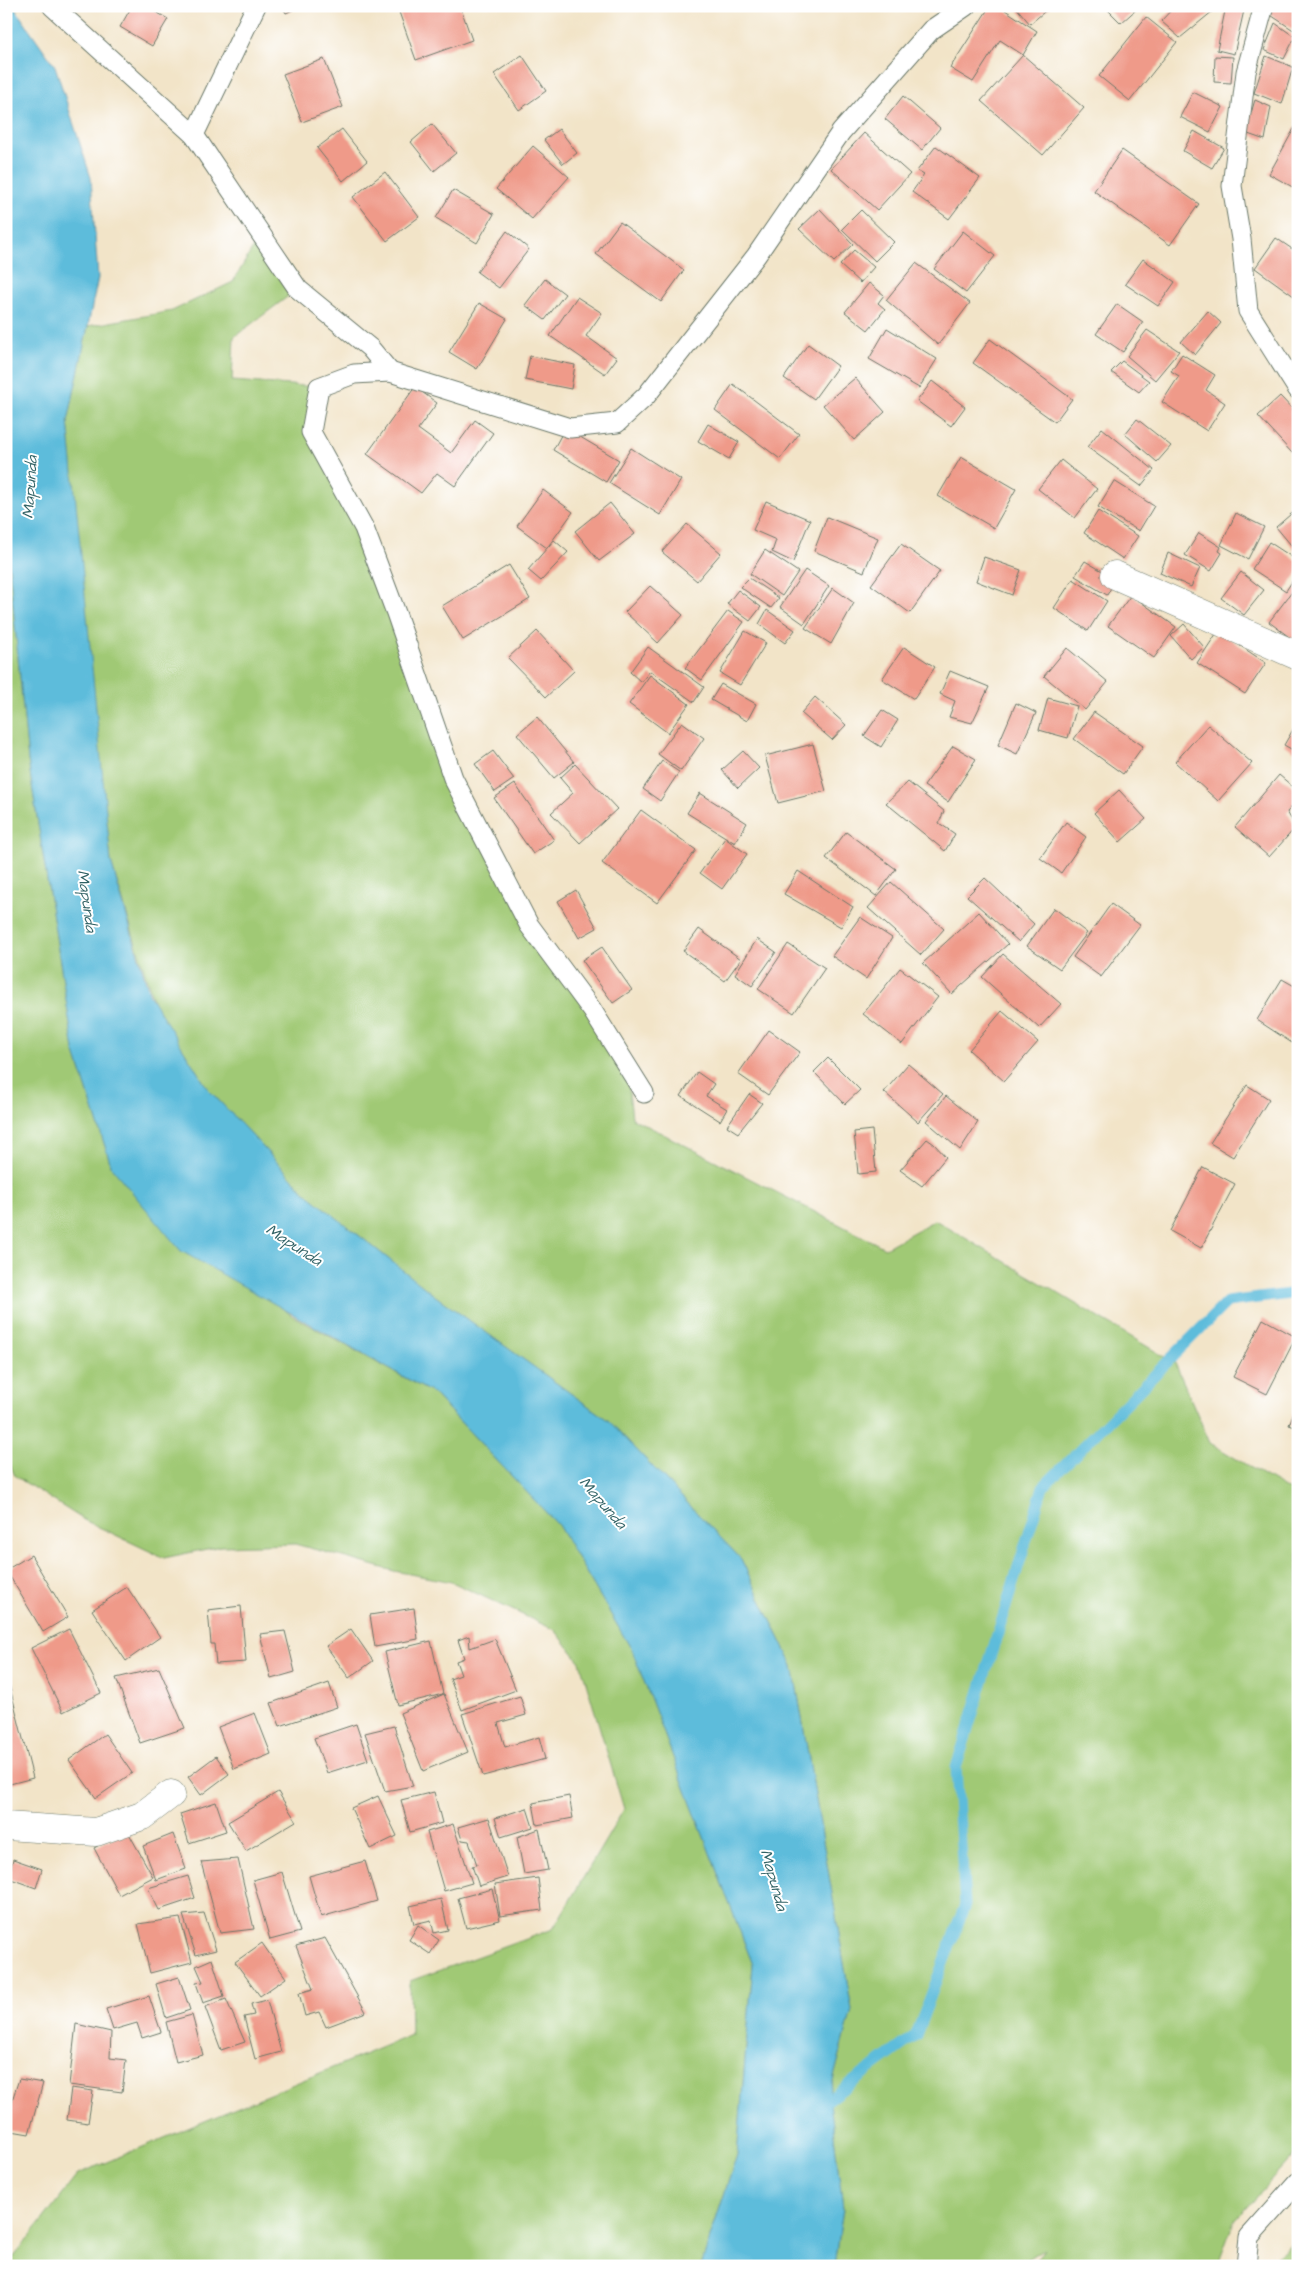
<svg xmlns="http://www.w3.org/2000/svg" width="1304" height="2272" font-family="'Architects Daughter',sans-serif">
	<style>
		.green { fill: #a0c975; stroke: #608354 }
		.water { fill: #5dbcdb; stroke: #3e7c88 }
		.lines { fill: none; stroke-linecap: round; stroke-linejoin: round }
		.stream { stroke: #5dbcdb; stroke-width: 11 }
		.building { fill: #ef9a89 }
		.service-casing { stroke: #697768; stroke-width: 21 }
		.minor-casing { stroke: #697768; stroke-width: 29 }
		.service { stroke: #fff; stroke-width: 19 }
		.minor { stroke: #fff; stroke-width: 28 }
		.labels { text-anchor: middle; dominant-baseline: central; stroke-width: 4; stroke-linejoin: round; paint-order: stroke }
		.water-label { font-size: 16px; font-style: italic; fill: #326366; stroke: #fff }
	</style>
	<rect width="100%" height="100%" fill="#fff"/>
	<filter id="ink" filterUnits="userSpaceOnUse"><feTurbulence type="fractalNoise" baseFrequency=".02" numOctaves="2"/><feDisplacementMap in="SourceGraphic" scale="10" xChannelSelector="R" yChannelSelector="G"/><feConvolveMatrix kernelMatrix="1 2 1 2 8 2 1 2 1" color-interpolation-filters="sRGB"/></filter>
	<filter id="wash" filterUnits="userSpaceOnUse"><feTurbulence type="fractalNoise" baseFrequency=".0096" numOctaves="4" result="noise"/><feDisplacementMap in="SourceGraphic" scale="20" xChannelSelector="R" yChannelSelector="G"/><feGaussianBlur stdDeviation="1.12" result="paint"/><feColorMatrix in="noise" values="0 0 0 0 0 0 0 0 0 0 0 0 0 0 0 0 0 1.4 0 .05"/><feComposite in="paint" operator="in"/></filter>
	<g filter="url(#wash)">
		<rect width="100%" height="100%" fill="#f2e4c8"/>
		<g class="green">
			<polygon points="261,234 298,289 234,337 232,381 319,387 311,432 364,528 453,778 529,925 626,1063 632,1118 885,1248 935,1220 1175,1363 1210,1443 1298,1496 1298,2151 1234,2221 1220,2259 1222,2266 1032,2266 1044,2248 1017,2266 835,2266 843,2208 829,2095 852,2010 793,1666 741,1559 609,1421 434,1295 308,1195 208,1089 154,1003 111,862 87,630 68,421 88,326 172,311 233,282"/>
			<polygon points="6,532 28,760 74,1050 112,1168 291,1315 434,1394 558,1525 632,1650 753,1965 737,2155 701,2266 7,2266 78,2174 411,2035 410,1981 553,1929 624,1809 580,1662 555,1630 452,1582 394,1571 295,1544 221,1546 164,1558 84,1520 15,1476 6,1457"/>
			<polygon points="1298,2239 1298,2266 1262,2266"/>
		</g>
		<polygon class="water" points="6,6 13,6 55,66 91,178 98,278 68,421 111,862 150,996 208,1089 308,1195 434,1295 609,1421 741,1559 793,1666 852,2010 829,2095 843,2208 835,2266 701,2266 737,2155 753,1965 632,1650 558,1525 434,1394 181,1251 112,1168 74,1050 28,760 6,532 6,272 12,215 6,197"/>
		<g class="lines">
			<polyline class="stream" points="817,2108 916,2035 965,1905 956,1768 1043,1487 1227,1302 1298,1293"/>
		</g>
		<g id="blocks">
			<g class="building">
				<polygon points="132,6 146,6 168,19 152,46 120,27"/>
				<polygon points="282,6 301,6 286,13"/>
				<polygon points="414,6 460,6 472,40 416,60 399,12"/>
				<polygon points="990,6 999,6 1037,31 1023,55 1000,40 973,82 950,68"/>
				<polygon points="1015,6 1051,6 1030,24"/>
				<polygon points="1104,6 1140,6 1121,23"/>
				<polygon points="1175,6 1208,6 1213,11 1180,38 1161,21"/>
				<polygon points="1226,6 1245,6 1234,54 1217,50"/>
				<polygon points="1269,6 1298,6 1298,33 1266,12"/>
				<polygon points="1146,17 1177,42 1130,101 1099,76"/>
				<polygon points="1275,23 1295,37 1284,59 1264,50"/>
				<polygon points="522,55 546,91 519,110 494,74"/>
				<polygon points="1023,55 1084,108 1043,155 981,101"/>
				<polygon points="1215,56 1233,57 1231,83 1214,82"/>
				<polygon points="1266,56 1293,67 1282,104 1254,93"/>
				<polygon points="324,59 343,107 302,122 283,74"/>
				<polygon points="1193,92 1223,107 1210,132 1180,117"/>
				<polygon points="903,96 940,128 922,150 885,119"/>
				<polygon points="1255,100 1271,107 1265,140 1245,133"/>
				<polygon points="432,124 456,153 434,171 411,142"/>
				<polygon points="1295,127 1298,129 1298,190 1269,174"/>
				<polygon points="342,129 367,161 343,181 317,148"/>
				<polygon points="559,129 577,153 563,164 544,140"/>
				<polygon points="1194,131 1224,148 1212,168 1183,151"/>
				<polygon points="864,133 910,174 877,210 831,169"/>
				<polygon points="533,146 569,177 532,219 496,189"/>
				<polygon points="936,146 980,178 949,219 912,192 924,175 917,171"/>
				<polygon points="1122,150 1199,204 1170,245 1094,191"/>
				<polygon points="385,172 419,217 387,241 353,197"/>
				<polygon points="453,190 494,214 477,243 436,218"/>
				<polygon points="820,209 853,244 834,262 799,229"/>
				<polygon points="861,210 894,242 875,261 842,229"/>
				<polygon points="620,222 684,270 661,302 596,254"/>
				<polygon points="507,231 529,249 499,288 477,272"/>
				<polygon points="963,231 995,256 966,293 934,269"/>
				<polygon points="1276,238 1298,253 1298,299 1255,268"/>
				<polygon points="854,250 874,267 860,283 840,265"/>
				<polygon points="1143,259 1175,282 1158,306 1125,284"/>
				<polygon points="916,263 970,303 938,345 886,300"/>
				<polygon points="545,279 565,294 545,320 525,305"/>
				<polygon points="869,283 884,295 878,303 885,309 868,330 845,312"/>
				<polygon points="577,297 602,313 586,336 617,358 605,374 550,336"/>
				<polygon points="479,303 507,319 477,369 449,352"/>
				<polygon points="1117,304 1143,322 1123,352 1096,334"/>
				<polygon points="1208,311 1221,323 1195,355 1181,342"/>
				<polygon points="887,328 937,359 919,388 869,359"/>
				<polygon points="1147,330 1179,351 1155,380 1127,356"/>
				<polygon points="990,339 1072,399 1055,422 973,363"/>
				<polygon points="808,344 838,366 814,399 784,378"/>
				<polygon points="1182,354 1215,375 1206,390 1225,403 1207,431 1162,402 1179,376 1171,371"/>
				<polygon points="530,356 575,365 571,389 525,380"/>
				<polygon points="1122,361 1149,381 1139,392 1111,372"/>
				<polygon points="855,378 885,412 854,440 823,405"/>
				<polygon points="932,381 965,407 951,426 917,401"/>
				<polygon points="733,384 799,434 780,459 715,410"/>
				<polygon points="415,387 437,403 418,429 451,453 475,420 493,433 455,486 437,473 421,493 367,454"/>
				<polygon points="1280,396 1298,415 1298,448 1292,453 1258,416"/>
				<polygon points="1137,419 1171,446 1157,462 1125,434"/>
				<polygon points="708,424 739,442 729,459 698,441"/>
				<polygon points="565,428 619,460 606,482 553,450"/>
				<polygon points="1102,428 1154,470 1141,486 1087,447"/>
				<polygon points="631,448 681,480 660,515 609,483"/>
				<polygon points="961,457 1016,489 994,528 938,496"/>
				<polygon points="1061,460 1097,489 1075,518 1038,489"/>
				<polygon points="1114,481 1154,506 1139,531 1098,507"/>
				<polygon points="543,490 573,512 547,548 517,526"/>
				<polygon points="766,501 810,520 793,562 772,552 776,540 753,530"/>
				<polygon points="610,503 635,534 599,561 575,531"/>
				<polygon points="1298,508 1298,550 1296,551 1276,527"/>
				<polygon points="1098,511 1138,536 1123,559 1084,533"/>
				<polygon points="1236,513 1264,527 1248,559 1221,545"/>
				<polygon points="827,517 878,538 864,572 814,551"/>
				<polygon points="687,524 721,553 697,581 662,552"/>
				<polygon points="1199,533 1221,547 1219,551 1222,553 1211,571 1185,555"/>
				<polygon points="554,540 568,552 541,581 528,570"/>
				<polygon points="1269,542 1298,561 1298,572 1286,591 1252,569"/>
				<polygon points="901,544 940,571 910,613 871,585"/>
				<polygon points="765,550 798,572 782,596 750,574"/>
				<polygon points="1168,553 1200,568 1191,587 1160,573"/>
				<polygon points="984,557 1021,570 1012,595 976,581"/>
				<polygon points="1085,561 1116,579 1107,595 1075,576"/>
				<polygon points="509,565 530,599 463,640 442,606"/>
				<polygon points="805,570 829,586 804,624 780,607"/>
				<polygon points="1241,572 1264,590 1244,615 1221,598"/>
				<polygon points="749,578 779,598 771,608 740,587"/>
				<polygon points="1073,579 1107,601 1088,631 1054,608"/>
				<polygon points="1298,584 1298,640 1296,642 1269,622"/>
				<polygon points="650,586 683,615 658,643 625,612"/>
				<polygon points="833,588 854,603 831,644 805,628"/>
				<polygon points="738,590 761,607 750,621 727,604"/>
				<polygon points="1131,595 1176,627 1154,658 1108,626"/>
				<polygon points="767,610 795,630 785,643 759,624"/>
				<polygon points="728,611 744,622 702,680 685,668"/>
				<polygon points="1184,624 1204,647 1191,659 1171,636"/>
				<polygon points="537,631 574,671 546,697 508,658"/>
				<polygon points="745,631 766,643 740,685 720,673"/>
				<polygon points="1218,631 1266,663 1245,694 1197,663"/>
				<polygon points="648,647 704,687 694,702 650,671 641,682 630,672"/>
				<polygon points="904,647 935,667 914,699 882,679"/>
				<polygon points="1067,648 1108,682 1085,710 1044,676"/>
				<polygon points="950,671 989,687 972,723 949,717 955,701 940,694"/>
				<polygon points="650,675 689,704 668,733 629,704"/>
				<polygon points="721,684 756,704 747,721 711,700"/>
				<polygon points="815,697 846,725 832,740 801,713"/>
				<polygon points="1048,698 1077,706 1068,738 1039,730"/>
				<polygon points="1016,703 1036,713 1017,754 998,745"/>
				<polygon points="882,710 898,720 881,747 864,736"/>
				<polygon points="1094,712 1143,746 1123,774 1074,739"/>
				<polygon points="537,717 574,762 554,778 517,734"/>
				<polygon points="1298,721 1298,753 1284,745"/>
				<polygon points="682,722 704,738 681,771 658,754"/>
				<polygon points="1208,725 1252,763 1218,801 1175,762"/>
				<polygon points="813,744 826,791 778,803 765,756"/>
				<polygon points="953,746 976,759 948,802 924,786"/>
				<polygon points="493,751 514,779 495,792 475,764"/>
				<polygon points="743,751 759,768 738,788 722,770"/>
				<polygon points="662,761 679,772 660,801 643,789"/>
				<polygon points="575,764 617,809 580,843 551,813 573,793 560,778"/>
				<polygon points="1279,775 1298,791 1298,800 1287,812 1296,827 1269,857 1235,827"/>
				<polygon points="908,782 944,811 939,823 955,834 945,851 886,803"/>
				<polygon points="515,784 554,840 533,854 494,798"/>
				<polygon points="1119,790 1146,819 1120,842 1094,813"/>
				<polygon points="700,793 747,823 735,843 687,813"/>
				<polygon points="641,810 696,850 657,903 602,863"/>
				<polygon points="1066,822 1086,837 1061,873 1040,858"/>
				<polygon points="846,832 896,869 876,896 826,858"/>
				<polygon points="725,838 747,854 722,889 700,873"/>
				<polygon points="798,871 853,907 841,927 784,894"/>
				<polygon points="985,878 1034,924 1019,942 967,896"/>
				<polygon points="891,882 944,929 921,955 868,908"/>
				<polygon points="576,890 597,928 579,938 558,901"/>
				<polygon points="1111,904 1140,925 1101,977 1073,957"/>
				<polygon points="1054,908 1087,933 1060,969 1027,946"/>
				<polygon points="979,912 1008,944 952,994 923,963"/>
				<polygon points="860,917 892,938 866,979 832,956"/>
				<polygon points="699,929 741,959 725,981 683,951"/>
				<polygon points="757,939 776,952 752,986 735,974"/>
				<polygon points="788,944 825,968 794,1013 758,989"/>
				<polygon points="602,947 632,990 613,1003 582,960"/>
				<polygon points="1003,954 1061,1004 1039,1028 982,977"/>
				<polygon points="900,968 938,997 902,1044 863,1014"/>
				<polygon points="1282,979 1298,988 1298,1033 1292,1043 1257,1020"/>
				<polygon points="1002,1011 1038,1042 1004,1081 969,1050"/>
				<polygon points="769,1030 800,1052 768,1095 738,1074"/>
				<polygon points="828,1058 860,1090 845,1104 814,1072"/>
				<polygon points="908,1064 943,1094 918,1122 884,1092"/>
				<polygon points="697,1072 714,1084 706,1096 727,1109 720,1121 681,1096"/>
				<polygon points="1247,1085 1269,1099 1233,1157 1210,1143"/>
				<polygon points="749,1094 762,1103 738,1133 727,1126"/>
				<polygon points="946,1096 978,1122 960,1150 926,1121"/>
				<polygon points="872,1130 876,1172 858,1174 854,1132"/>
				<polygon points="927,1139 934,1144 946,1157 922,1186 900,1170"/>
				<polygon points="1203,1167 1235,1184 1201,1248 1170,1231"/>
				<polygon points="1263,1319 1296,1337 1267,1394 1233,1377"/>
				<polygon points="1297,1403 1298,1403 1298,1428 1289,1425"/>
				<polygon points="31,1555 68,1617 43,1632 6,1570"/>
				<polygon points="127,1587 160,1637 126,1661 92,1610"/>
				<polygon points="241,1606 246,1662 216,1664 214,1644 211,1644 208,1610"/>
				<polygon points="414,1608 418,1639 375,1647 370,1615"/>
				<polygon points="69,1629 101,1693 63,1712 31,1648"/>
				<polygon points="351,1629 373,1661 349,1678 326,1646"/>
				<polygon points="285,1631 295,1672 271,1679 260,1634"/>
				<polygon points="469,1636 470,1648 495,1639 516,1690 462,1710 450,1679 461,1675 456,1661 464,1658 458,1640"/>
				<polygon points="431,1641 443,1694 398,1705 385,1652"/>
				<polygon points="159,1668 185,1728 140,1743 116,1678"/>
				<polygon points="6,1672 33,1778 6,1785"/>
				<polygon points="329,1683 337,1707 280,1726 271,1703"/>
				<polygon points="444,1694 468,1752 423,1771 400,1713"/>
				<polygon points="520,1696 526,1715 498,1723 505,1747 539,1737 545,1759 483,1776 462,1714"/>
				<polygon points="255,1713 271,1754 234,1769 218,1727"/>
				<polygon points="356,1724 368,1760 327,1773 314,1738"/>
				<polygon points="394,1726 413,1786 385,1791 365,1733"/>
				<polygon points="105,1734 132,1773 96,1798 69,1760"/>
				<polygon points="216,1756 229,1774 201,1795 188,1777"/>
				<polygon points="278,1792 296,1821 246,1851 228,1822"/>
				<polygon points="434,1792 442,1823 410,1832 401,1800"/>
				<polygon points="378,1796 397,1836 370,1849 351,1808"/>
				<polygon points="569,1796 573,1818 537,1825 533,1803"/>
				<polygon points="216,1802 226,1831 189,1843 180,1814"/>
				<polygon points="527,1808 533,1827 501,1837 495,1818"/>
				<polygon points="489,1818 508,1877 479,1886 472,1866 477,1865 469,1841 462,1840 458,1827"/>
				<polygon points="453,1824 472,1883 444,1891 427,1832"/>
				<polygon points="539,1829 548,1870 524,1874 517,1837"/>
				<polygon points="127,1830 153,1877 119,1895 94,1848"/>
				<polygon points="173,1834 186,1869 156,1880 143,1846"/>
				<polygon points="13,1859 42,1869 36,1888 8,1878"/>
				<polygon points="238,1859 254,1929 220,1933 201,1862"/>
				<polygon points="365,1861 377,1901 321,1917 309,1876"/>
				<polygon points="282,1872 300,1932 270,1940 253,1880"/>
				<polygon points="188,1876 195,1898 159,1910 148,1888"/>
				<polygon points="538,1878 542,1910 500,1916 495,1884"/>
				<polygon points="492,1889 500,1920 466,1928 458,1898"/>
				<polygon points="441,1899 448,1930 434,1933 431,1920 414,1924 410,1906"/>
				<polygon points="204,1913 216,1950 196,1955 183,1915"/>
				<polygon points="180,1918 192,1962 150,1973 138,1924"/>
				<polygon points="418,1925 439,1940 430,1954 409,1940"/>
				<polygon points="325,1938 366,2012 326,2027 319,2012 305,2016 299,1993 313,1989 296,1946"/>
				<polygon points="262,1943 286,1978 260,1996 235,1962"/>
				<polygon points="212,1959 224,1996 203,2003 196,1983 203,1982 196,1966"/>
				<polygon points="179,1977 190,2010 166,2018 156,1984"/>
				<polygon points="149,1996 161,2032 142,2038 137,2023 113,2030 106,2009"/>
				<polygon points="226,1999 245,2042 221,2050 205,2007"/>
				<polygon points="267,2000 281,2052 255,2059 244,2017 254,2015 251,2004"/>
				<polygon points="192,2015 203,2055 176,2062 166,2022"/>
				<polygon points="76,2024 111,2032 110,2058 126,2060 122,2092 69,2085"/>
				<polygon points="19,2079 43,2083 29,2134 6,2130 6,2119"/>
				<polygon points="71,2088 93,2091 88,2123 67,2120"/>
			</g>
		</g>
	</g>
	<g filter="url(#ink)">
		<use href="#blocks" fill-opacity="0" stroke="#697768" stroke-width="1"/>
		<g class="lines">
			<g class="service-casing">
				<g id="service">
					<polyline points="52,6 194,135"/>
					<polyline points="256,6 194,135 298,289 370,348 390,372"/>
					<polyline points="1264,6 1246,72 1232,186 1241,239 1248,311 1298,390"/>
					<polyline points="644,1093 592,1010 529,925 453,778 396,613 364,528 311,432 319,387 354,374 390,372 570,428 617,423 646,396 756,256 841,132 931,30 966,6"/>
					<polyline points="1246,2266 1249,2237 1298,2182"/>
				</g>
			</g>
			<g class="minor-casing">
				<g id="minor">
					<polyline points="1115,575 1298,656"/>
					<polyline points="6,1826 96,1832 142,1816 171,1794"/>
				</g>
			</g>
			<use href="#service" class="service"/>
			<use href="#minor" class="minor"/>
		</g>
	</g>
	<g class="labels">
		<g class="water-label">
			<text transform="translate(30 487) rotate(-86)">Mapunda</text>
			<text transform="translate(87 901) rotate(82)">Mapunda</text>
			<text transform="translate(294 1245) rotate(33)">Mapunda</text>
			<text transform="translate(603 1503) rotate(49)">Mapunda</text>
			<text transform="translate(774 1880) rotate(74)">Mapunda</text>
		</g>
	</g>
	<rect width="1304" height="2272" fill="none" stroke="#fff" stroke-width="25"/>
</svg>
